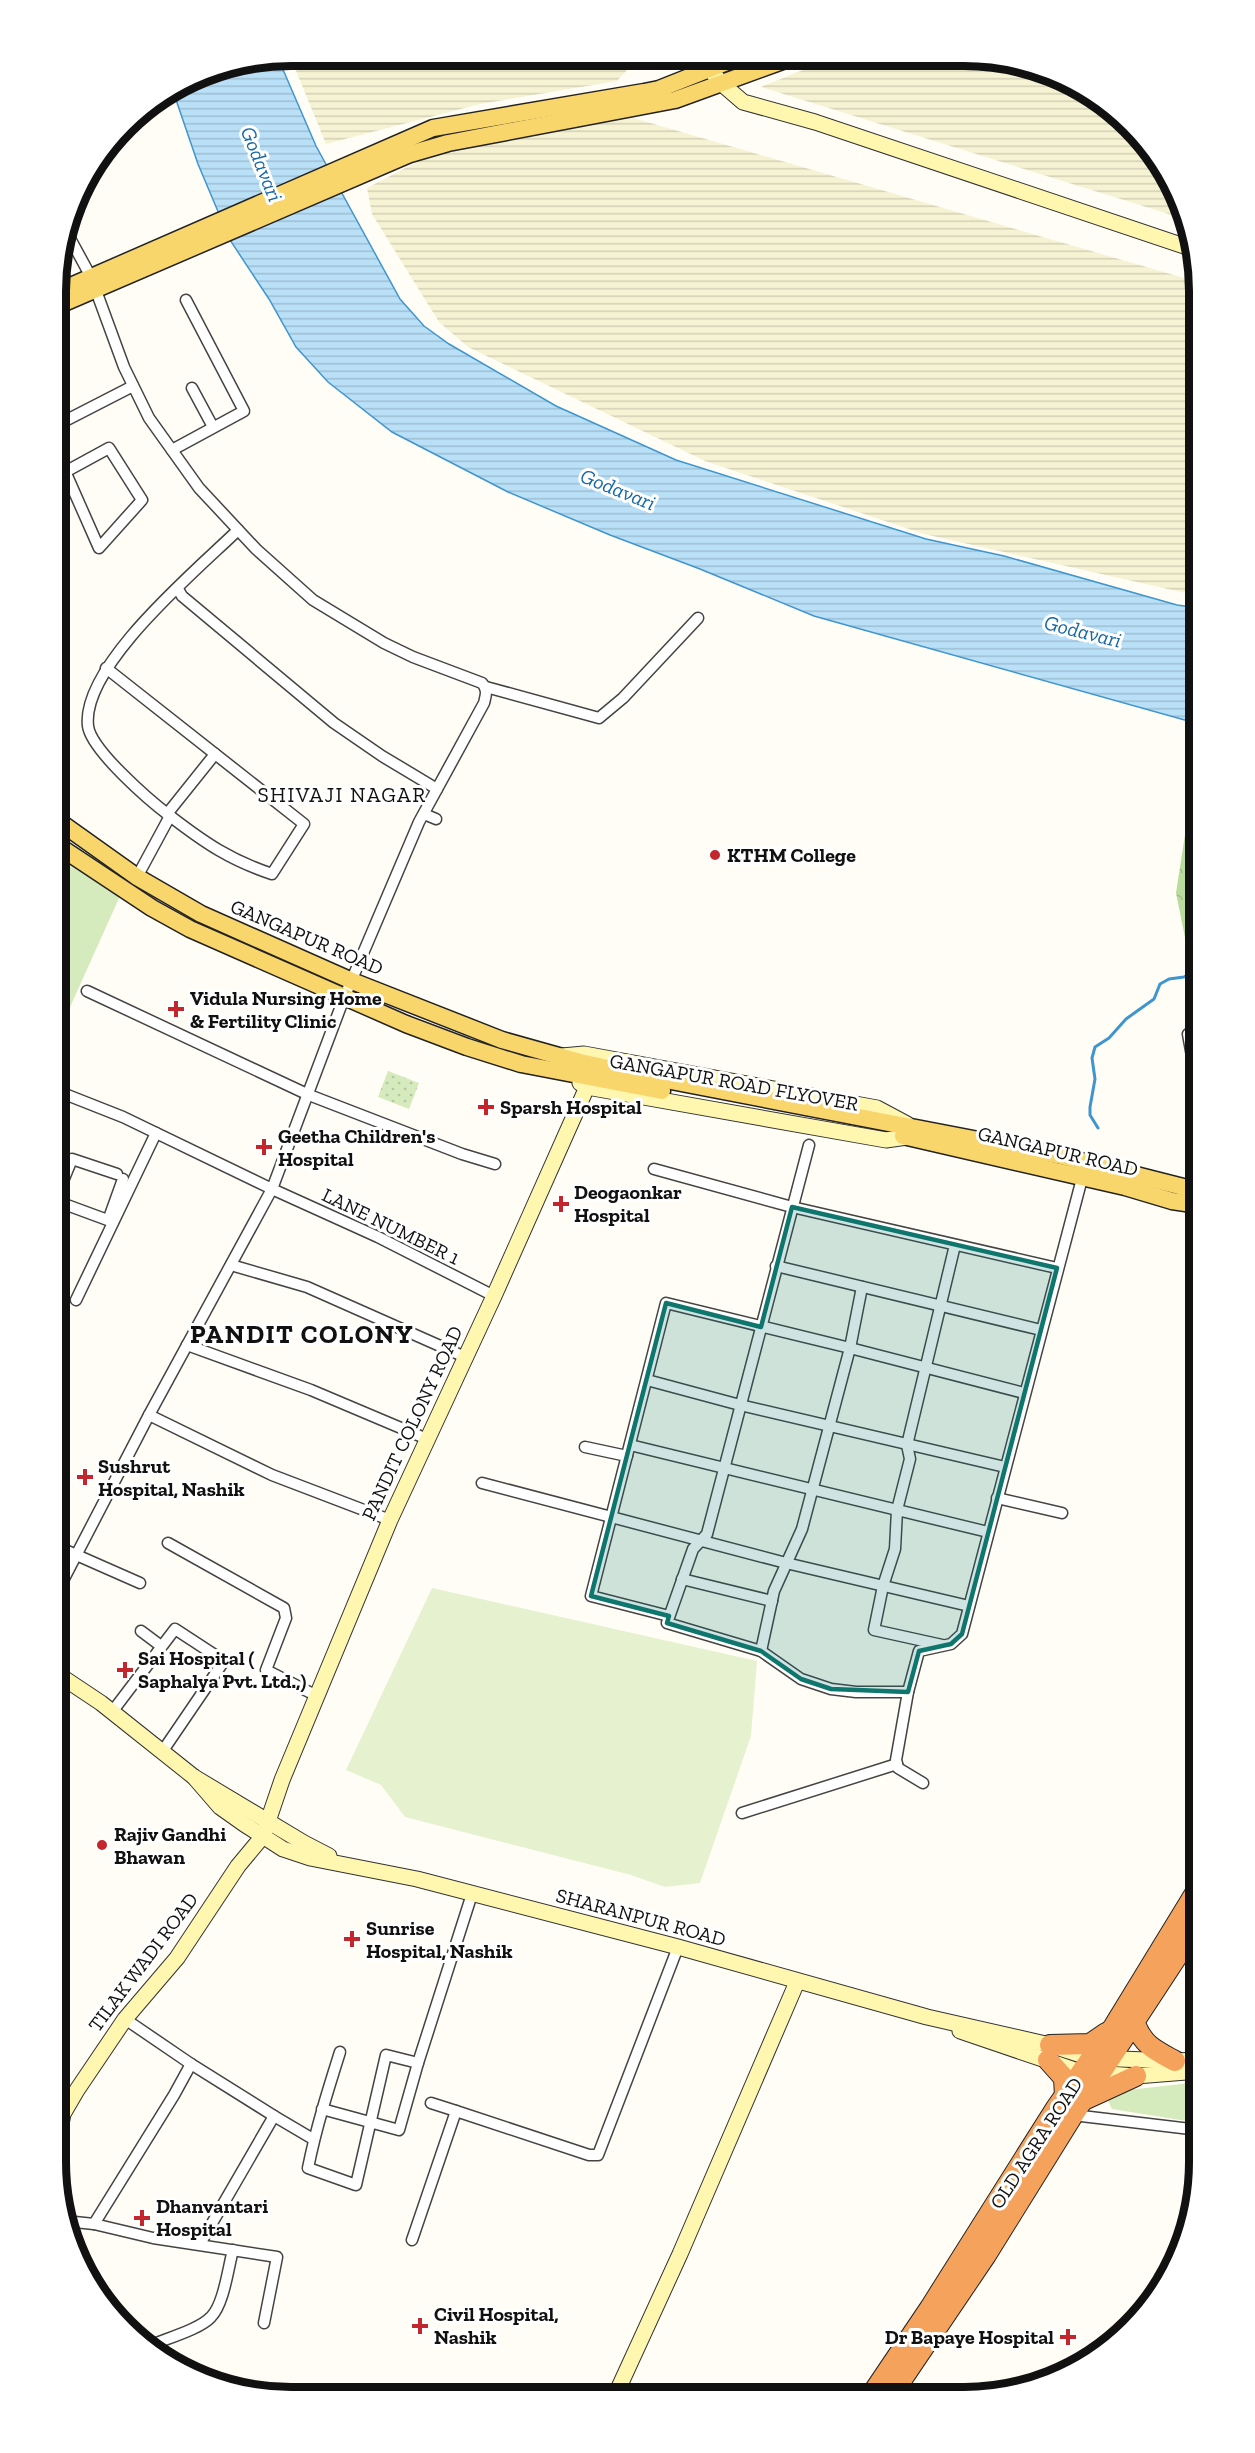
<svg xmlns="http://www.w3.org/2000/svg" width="1255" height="2453" font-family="'Zilla Slab',serif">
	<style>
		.farmland { fill: url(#farmland-rules) }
		.grass { fill: url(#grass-dots) }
		.forest { fill: url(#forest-crowns) }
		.park { fill: #d5ebbd }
		.pitch { fill: #e6f2cf }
		.water { fill: url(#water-rules); stroke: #3f96cf; stroke-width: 1.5 }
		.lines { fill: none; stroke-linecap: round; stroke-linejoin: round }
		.stream { stroke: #3f96cf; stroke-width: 3 }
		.street-casing { stroke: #444; stroke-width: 13 }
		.secondary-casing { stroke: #333; stroke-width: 17 }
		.primary-casing { stroke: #222; stroke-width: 19 }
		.highway-casing { stroke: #222; stroke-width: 22 }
		.street { stroke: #fff; stroke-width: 10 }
		.secondary { stroke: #fff6b0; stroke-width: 15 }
		.primary { stroke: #f9d66b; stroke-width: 16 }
		.highway { stroke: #f5a25d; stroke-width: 20 }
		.marked { fill: #0f766e; fill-opacity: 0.2; stroke: #0f766e; stroke-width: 4.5; stroke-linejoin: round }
		.poi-dot { fill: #c4262e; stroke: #fff; stroke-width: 2 }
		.labels { text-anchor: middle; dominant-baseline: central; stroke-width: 6; stroke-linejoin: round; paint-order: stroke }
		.poi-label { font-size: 20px; font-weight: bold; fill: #111; stroke: #fff; text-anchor: start }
		.street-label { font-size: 20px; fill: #111; stroke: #fff }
		.water-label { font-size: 21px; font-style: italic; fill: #1768a6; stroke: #fff }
		.neighbourhood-label { font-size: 21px; letter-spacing: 1.5px; fill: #111; stroke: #fff }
		.district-label { font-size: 26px; font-weight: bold; letter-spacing: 1.5px; fill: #111; stroke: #fff }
		.rim { fill: none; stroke: #111; stroke-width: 8 }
	</style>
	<defs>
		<pattern id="farmland-rules" width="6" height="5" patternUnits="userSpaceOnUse" patternTransform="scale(1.5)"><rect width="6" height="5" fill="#f6f3d4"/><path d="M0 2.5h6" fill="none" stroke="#d2cfb5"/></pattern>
		<pattern id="grass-dots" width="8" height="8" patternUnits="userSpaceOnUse" patternTransform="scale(1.5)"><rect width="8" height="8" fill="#d5ebbd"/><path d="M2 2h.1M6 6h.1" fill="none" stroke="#b6c8a1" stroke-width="1.8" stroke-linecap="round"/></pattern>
		<pattern id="forest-crowns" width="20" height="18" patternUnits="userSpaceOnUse" patternTransform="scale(1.5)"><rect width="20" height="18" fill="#b9dc9c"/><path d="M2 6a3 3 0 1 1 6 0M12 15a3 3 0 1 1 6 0" fill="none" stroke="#9ebc85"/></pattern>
		<pattern id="water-rules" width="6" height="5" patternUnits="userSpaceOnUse" patternTransform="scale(1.5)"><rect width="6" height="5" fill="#b9e0f7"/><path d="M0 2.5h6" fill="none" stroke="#9ebfd3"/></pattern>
	</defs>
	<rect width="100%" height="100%" fill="#fffdf5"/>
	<g class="farmland">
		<polygon points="290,56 291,56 638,58 617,81 480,104 326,144"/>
		<polygon points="830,59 1010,60 1069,80 1120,114 1160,160 1188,220 761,87"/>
		<polygon points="630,117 1198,282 1199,596 924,534 705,461 468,347 439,322 372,214 367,188 436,152"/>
	</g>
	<polygon class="grass" points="388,1071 419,1083 409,1109 378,1097"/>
	<polygon class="forest" points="1199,744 1199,1007 1176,893"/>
	<g class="park">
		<polygon points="57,850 120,896 57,1036"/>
		<polygon points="1199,2082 1199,2123 1112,2109 1108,2101 1112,2095 1120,2091"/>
	</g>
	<polygon class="pitch" points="432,1588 757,1661 751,1736 700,1883 665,1887 631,1875 405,1817 381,1785 346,1770"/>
	<polygon class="water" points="278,58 316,146 400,299 424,326 449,344 556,406 676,460 926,539 1004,556 1177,605 1199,608 1199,724 814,616 700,569 610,535 508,492 392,432 328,382 296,347 269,299 230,240 198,164 173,91 201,73"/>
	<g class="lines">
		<polyline class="stream" points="1098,1128 1090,1115 1090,1107 1095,1079 1092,1058 1095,1047 1109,1038 1126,1019 1154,999 1160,984 1169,979 1184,977 1191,973 1187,943 1199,915"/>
		<g class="street-casing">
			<g id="street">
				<polyline points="192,388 213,427"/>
				<polyline points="57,425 133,386"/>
				<polyline points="172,450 244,411 186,300"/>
				<polyline points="57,453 99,548 142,500 109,448 65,472"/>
				<polyline points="178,589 182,596 334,723 382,756 437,789"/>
				<path d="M106,668L304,824L272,874C230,860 205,843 170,816"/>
				<polyline points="486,687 599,718 623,698 698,618"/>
				<polyline points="167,814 215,754"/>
				<polyline points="424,814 436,819"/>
				<path d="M137,877L170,816C150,801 91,750 88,726C81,666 197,570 238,530"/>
				<polyline points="87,991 309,1095 462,1154 495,1164"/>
				<polyline points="1188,1034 1192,1056 1199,1065"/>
				<polyline points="57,1091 123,1117 272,1189 378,1237 494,1296"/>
				<polyline points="809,1145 707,1534 693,1549 667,1623 761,1651 801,1679 831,1689 856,1692 908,1692"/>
				<polyline points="654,1169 792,1207 1057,1268"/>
				<polyline points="56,1198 72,1159 117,1174"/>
				<polyline points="56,1201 113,1222"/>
				<polyline points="109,1218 123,1179"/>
				<polyline points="231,1265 307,1287 465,1357"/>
				<polyline points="776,1266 1041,1330"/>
				<polyline points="76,1300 156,1133"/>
				<polyline points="56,1320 63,1307"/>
				<polyline points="187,1345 311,1390 427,1439"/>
				<polyline points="647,1380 740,1405 1005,1467"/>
				<polyline points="149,1415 272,1475 390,1520"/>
				<polyline points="630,1445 988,1532"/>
				<polyline points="585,1447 627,1456"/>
				<polyline points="482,1483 786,1563 969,1606"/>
				<polyline points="997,1498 1062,1513"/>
				<polyline points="168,1543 284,1608 286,1618 266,1670 317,1696"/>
				<polyline points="56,1546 140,1583"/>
				<polyline points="682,1579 772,1601"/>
				<path d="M56,1594L149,1415L272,1189L344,998L419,822L484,703C486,695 488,690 482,683L413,657L384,643L313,600L256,549L199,488L149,418L124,367L91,277L66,231"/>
				<polyline points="669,1616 591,1596 666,1303 850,1348 862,1287"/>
				<polyline points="141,1631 161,1646"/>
				<polyline points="942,1645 874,1630 883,1586 895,1549 897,1510 910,1459 907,1445 955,1245"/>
				<polyline points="761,1651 774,1591 802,1529 850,1348 1024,1393"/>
				<polyline points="112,1712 175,1629 224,1661 162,1752"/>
				<polyline points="923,1783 898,1768 896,1760 908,1692 919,1651 951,1644 962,1634 1084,1171"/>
				<polyline points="742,1813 897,1764"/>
				<polyline points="125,2019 191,2064 274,2116 200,2244"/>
				<polyline points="418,2063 472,1894"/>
				<polyline points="431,2103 456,2111"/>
				<path d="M322,2109L399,2130L418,2063L386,2055L356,2185L308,2168C316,2128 328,2090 340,2052"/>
				<polyline points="1073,2115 1199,2130"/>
				<polyline points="274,2116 313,2139"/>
				<polyline points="65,2221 94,2224 153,2238 277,2257 264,2323"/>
				<polyline points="94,2224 174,2095 191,2064"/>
				<polyline points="412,2240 456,2111 589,2155 598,2155 678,1947"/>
				<path d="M147,2347C164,2339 199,2330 211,2317C224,2304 228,2268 233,2250"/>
			</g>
		</g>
		<g class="secondary-casing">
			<g id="secondary">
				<polyline points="710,69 721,83 743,102 815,122 1193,249"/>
				<polyline points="562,1056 584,1054 877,1108 907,1124"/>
				<polyline points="580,1083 587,1087 886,1140 907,1137"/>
				<polyline points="56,1673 101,1703 194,1777 304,1843 329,1856"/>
				<polyline points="194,1777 220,1807 244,1824 283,1849 310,1858 417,1879 678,1947 927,2017 1050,2045 1091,2058 1175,2061 1199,2060"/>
				<polyline points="960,2031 1081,2072 1136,2076 1199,2071"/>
				<polyline points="56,2149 63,2114 77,2090 125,2019 177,1958 238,1866 263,1836 282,1780 390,1520 494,1296 587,1087"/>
				<polyline points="615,2396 680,2254 797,1982"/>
			</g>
		</g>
		<g class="primary-casing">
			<g id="primary">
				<polyline points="57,292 433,128 644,92 659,89 737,58"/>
				<polyline points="57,306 410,154 448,143 675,100 788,59"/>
				<polyline points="57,820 137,877 201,914 352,981 502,1040 580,1062 645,1076 1061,1156 1199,1191"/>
				<polyline points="57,845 152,908 190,929 406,1024 467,1047 521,1064 662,1091"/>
				<polyline points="903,1136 1125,1187 1172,1201 1199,1205"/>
			</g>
		</g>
		<g class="highway-casing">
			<g id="highway">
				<path d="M1135,2024C1144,2046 1155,2050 1175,2061"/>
				<polyline points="1050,2045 1090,2044 1106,2033"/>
				<polyline points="1048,2060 1064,2078 1065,2096"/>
				<polyline points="1086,2099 1136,2076"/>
				<polyline points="870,2397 930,2308 1056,2108 1114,2026 1199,1887"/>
				<polyline points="890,2397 986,2255 1073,2115 1199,1923"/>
			</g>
		</g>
		<use href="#street" class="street"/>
		<use href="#secondary" class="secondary"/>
		<use href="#primary" class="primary"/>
		<use href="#highway" class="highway"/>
	</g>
	<path class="marked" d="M792,1207L1057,1268L962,1634L951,1644L919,1651L908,1692L831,1689L801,1679L761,1651L667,1623L669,1616L591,1596L666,1303L761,1327Z"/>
	<g class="poi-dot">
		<circle cx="715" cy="855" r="6"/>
		<path d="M173 1000h6v6h6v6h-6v6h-6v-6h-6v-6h6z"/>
		<path d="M483 1098h6v6h6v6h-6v6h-6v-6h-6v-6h6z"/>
		<path d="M261 1138h6v6h6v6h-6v6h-6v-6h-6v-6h6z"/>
		<path d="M558 1195h6v6h6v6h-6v6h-6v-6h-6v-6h6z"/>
		<path d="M82 1468h6v6h6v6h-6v6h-6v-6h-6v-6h6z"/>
		<path d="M122 1661h6v6h6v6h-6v6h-6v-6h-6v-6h6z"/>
		<circle cx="102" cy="1845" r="6"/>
		<path d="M349 1930h6v6h6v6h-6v6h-6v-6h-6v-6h6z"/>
		<path d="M139 2209h6v6h6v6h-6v6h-6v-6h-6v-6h6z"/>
		<path d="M417 2317h6v6h6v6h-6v6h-6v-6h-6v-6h6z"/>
		<path d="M1065 2328h6v6h6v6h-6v6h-6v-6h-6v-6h6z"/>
	</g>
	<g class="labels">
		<g class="poi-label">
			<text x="727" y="855">KTHM College</text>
			<text x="190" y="998">Vidula Nursing Home<tspan x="190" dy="23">&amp; Fertility Clinic</tspan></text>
			<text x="500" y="1107">Sparsh Hospital</text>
			<text x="278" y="1136">Geetha Children's<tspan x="278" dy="23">Hospital</tspan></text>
			<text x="574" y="1192">Deogaonkar<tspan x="574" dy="23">Hospital</tspan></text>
			<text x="98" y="1466">Sushrut<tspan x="98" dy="23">Hospital, Nashik</tspan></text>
			<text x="138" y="1658">Sai Hospital (<tspan x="138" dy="23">Saphalya Pvt. Ltd.,)</tspan></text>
			<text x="114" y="1834">Rajiv Gandhi<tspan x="114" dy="23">Bhawan</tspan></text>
			<text x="366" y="1928">Sunrise<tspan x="366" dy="23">Hospital, Nashik</tspan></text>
			<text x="156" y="2206">Dhanvantari<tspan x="156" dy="23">Hospital</tspan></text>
			<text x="434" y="2314">Civil Hospital,<tspan x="434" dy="23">Nashik</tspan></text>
			<text x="1054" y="2337" text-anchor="end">Dr Bapaye Hospital</text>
		</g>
		<g class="street-label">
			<text transform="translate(307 937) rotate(23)">GANGAPUR ROAD</text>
			<text transform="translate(734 1082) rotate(10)">GANGAPUR ROAD FLYOVER</text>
			<text transform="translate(1058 1151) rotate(13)">GANGAPUR ROAD</text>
			<text transform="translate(391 1226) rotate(26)">LANE NUMBER 1</text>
			<text transform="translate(412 1423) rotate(-65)">PANDIT COLONY ROAD</text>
			<text transform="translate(641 1917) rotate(15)">SHARANPUR ROAD</text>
			<text transform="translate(143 1962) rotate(-53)">TILAK WADI ROAD</text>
			<text transform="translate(1036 2143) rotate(-57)">OLD AGRA ROAD</text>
		</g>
		<g class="water-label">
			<text transform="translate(262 164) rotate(68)">Godavari</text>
			<text transform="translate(618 489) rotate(22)">Godavari</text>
			<text transform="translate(1083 631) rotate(14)">Godavari</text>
		</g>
		<g class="neighbourhood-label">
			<text x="342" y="794">SHIVAJI NAGAR</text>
		</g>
		<g class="district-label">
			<text x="302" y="1334">PANDIT COLONY</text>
		</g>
	</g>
	<path d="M0 0H1255V2453H0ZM291 66H964A225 225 0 0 1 1189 291V2162A225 225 0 0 1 964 2387H291A225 225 0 0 1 66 2162V291A225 225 0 0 1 291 66Z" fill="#fff" fill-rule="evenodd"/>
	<path class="rim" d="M291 66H964A225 225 0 0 1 1189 291V2162A225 225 0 0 1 964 2387H291A225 225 0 0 1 66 2162V291A225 225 0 0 1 291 66Z"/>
</svg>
